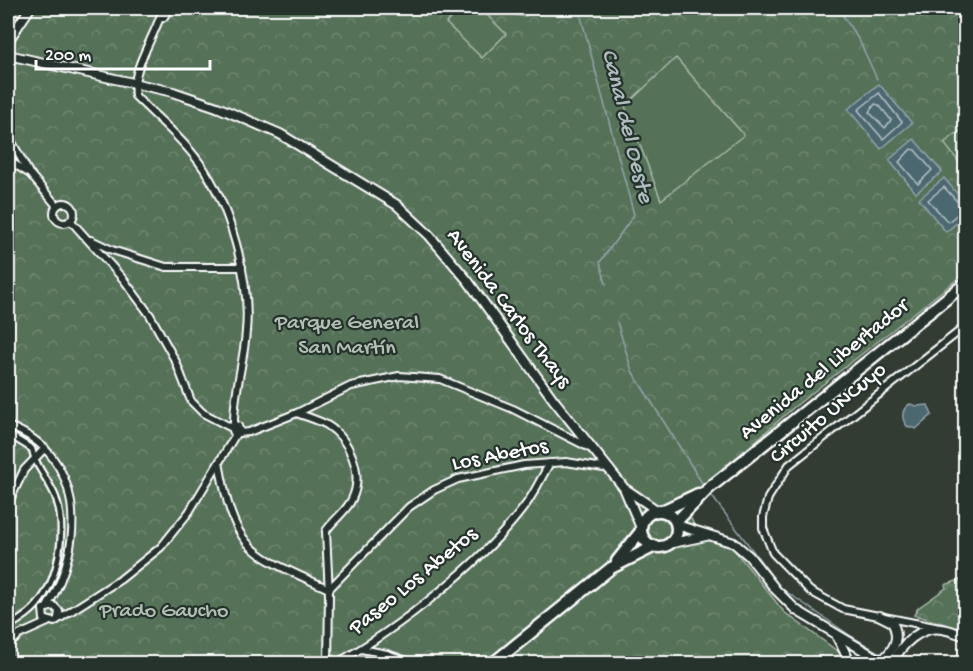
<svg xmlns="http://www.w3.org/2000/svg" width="973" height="671" font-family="'Gochi Hand',sans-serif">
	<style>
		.forest { fill: url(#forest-crowns); stroke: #aab8ac; stroke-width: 1.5 }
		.pitch { fill: #557158; stroke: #aab8ac; stroke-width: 1.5 }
		.water { fill: #4b6771; stroke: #93a4aa; stroke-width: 1.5 }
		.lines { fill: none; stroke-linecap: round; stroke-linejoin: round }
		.shore { stroke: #b7c2c6; stroke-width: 1.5 }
		.stream { stroke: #93a4aa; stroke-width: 1.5 }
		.pedestrian-casing { stroke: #fff; stroke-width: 9 }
		.minor-casing { stroke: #fff; stroke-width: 10 }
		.tertiary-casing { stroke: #fff; stroke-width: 12 }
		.secondary-casing { stroke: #fff; stroke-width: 14 }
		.primary-casing { stroke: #fff; stroke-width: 15 }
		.pedestrian { stroke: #26332d; stroke-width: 4.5 }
		.minor { stroke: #26332d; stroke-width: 6 }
		.tertiary { stroke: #26332d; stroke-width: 8 }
		.secondary { stroke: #26332d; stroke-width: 9 }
		.primary { stroke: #26332d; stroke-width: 10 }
		.labels { text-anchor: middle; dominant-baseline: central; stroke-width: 4.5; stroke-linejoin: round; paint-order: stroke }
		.street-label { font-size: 22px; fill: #fff; stroke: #26332d }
		.park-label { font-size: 22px; fill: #b2bfb4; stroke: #26332d }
		.water-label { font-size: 24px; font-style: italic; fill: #aebbbf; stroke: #26332d }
	</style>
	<defs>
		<pattern id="forest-crowns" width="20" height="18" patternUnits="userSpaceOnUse" patternTransform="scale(1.5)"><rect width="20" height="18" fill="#557158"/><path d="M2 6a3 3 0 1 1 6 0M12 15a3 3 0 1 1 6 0" fill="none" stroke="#6e8671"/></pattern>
	</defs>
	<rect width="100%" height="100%" fill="#323c33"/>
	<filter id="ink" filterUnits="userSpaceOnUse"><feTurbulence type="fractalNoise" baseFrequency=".0167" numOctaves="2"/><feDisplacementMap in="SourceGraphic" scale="12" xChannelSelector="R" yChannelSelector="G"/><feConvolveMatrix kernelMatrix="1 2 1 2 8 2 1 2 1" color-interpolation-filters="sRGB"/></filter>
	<g filter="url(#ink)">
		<g class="forest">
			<polygon points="8,8 965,8 965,273 793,408 700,490 686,508 696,529 732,547 784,612 840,653 849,663 8,663"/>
			<polygon points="965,578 965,630 914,615 918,608 946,588 945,585"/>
		</g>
		<g class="pitch">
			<polygon points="461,8 480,8 506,34 482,58 446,23"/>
			<polygon points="676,58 744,135 661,200 625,106"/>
			<polygon points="965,127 966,128 965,170 944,143"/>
		</g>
		<g class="water">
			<path d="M508,8H533C527,20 516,18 508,8Z"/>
			<polygon points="879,84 912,123 881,149 848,109"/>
			<polygon points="914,139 942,172 916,193 889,160"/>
			<polygon points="944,178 965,203 965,216 946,232 919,199"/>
			<path d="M910,404L917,406L928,405L932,415L916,429L907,426C901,419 901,409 910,404Z"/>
		</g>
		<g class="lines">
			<g class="shore">
				<polygon points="879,93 902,122 883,139 858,110"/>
				<polygon points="875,104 879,105 891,120 885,128 869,112"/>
				<polygon points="911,149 915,150 932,170 918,184 899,162"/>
				<polygon points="944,187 964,209 948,222 928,200"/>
			</g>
			<g class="stream">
				<polyline points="569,8 580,13 634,215 600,262 606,284"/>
				<polyline points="838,8 860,42 877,79"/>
				<polyline points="617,322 632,371 704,486"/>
				<polyline points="711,495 781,588 851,636 883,655"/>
			</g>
			<g class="pedestrian-casing">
				<path id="pedestrian" d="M8,434L32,449C35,467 50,481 56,498C67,531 59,579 37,605C29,615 18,621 8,627"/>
			</g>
			<g class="minor-casing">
				<g id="minor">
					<path d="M163,8C156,36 131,67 135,96C156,117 181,137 199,162C229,202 251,280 246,331C244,363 233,394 234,426"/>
					<polyline points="163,18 170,8"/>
					<polyline points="8,135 28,171"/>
					<polyline points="8,160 30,174 57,206"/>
					<circle cx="64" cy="213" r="10"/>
					<polyline points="70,220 124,280 150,315 176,362 191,401 203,413 232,428 234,433 240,432 238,426 233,428"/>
					<polyline points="91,240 112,250 166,267 242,267"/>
					<path d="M297,413C307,417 318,420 327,425C350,439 364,474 352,499C346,512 334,519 326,531L329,595L328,664"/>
					<path d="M8,426C86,454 85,545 48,605"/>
					<polyline points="239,433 249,432 297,413 351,386 399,376 440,379 513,409 592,449"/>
					<path d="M219,462C235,553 250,553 329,589"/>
					<polyline points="8,504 24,470 45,448"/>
					<polyline points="329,589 409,507 434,490 458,479 524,465 566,462 610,469"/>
					<polyline points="8,608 9,614"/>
					<polyline points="58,618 59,611 54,606 43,609 44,619 54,622 121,579 161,547 189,512 236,434"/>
					<polyline points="935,627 843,609 810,591 773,553 763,528 763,517 768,498 789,465 966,326"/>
					<polyline points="8,646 19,635 48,622"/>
					<polyline points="361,649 387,654 415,664"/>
					<path d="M335,664C398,629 485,561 527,503C536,490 542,476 550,463"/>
				</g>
			</g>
			<g class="tertiary-casing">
				<g id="tertiary">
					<polyline points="8,41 30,8"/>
					<polyline points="8,55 173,92 217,107 280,134 397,205 429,235 468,281 553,399 624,488 641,528"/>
					<polyline points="627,490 658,511"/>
					<polyline points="677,525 734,543 749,556 776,590 796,610 878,659"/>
					<polyline points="668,544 706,536"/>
					<path d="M880,616L892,622C901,638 894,650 881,661"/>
					<polyline points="837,637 851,664"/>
					<path d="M893,664C899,645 922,625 942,629C950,630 958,634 966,636"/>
				</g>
			</g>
			<g class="secondary-casing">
				<polyline id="secondary" points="860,664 870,659 886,664"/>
			</g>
			<g class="primary-casing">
				<g id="primary">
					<polyline points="662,511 698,494"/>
					<circle cx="659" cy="529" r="18"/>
					<polyline points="676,522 709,488 966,283"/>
					<polyline points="617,561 641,531"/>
					<polyline points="492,664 611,568 655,546"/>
				</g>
			</g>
			<use href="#pedestrian" class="pedestrian"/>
			<use href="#minor" class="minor"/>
			<use href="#tertiary" class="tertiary"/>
			<use href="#secondary" class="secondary"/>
			<use href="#primary" class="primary"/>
		</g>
	</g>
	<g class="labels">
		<g class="street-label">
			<text transform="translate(508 309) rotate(53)">Avenida Carlos Thays</text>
			<text transform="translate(825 370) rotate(-39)">Avenida del Libertador</text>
			<text transform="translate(829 414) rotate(-40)">Circuito UNCuyo</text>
			<text transform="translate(500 456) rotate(-11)">Los Abetos</text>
			<text transform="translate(414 582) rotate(-39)">Paseo Los Abetos</text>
		</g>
		<g class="park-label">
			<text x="347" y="324">Parque General<tspan x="347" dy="25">San Martín</tspan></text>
			<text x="164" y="612">Prado Gaucho</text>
		</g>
		<g class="water-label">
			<text transform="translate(626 126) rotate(76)">Canal del Oeste</text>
		</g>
	</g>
	<rect width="973" height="671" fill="none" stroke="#26332d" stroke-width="30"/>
	<rect x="15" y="15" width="943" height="641" fill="none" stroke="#fff" stroke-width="2" filter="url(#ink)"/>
	<path d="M36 60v9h174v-9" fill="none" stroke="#ffffff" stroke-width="3"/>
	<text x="45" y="60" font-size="18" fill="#ffffff" stroke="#26332d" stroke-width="4.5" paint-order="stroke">200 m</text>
</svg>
